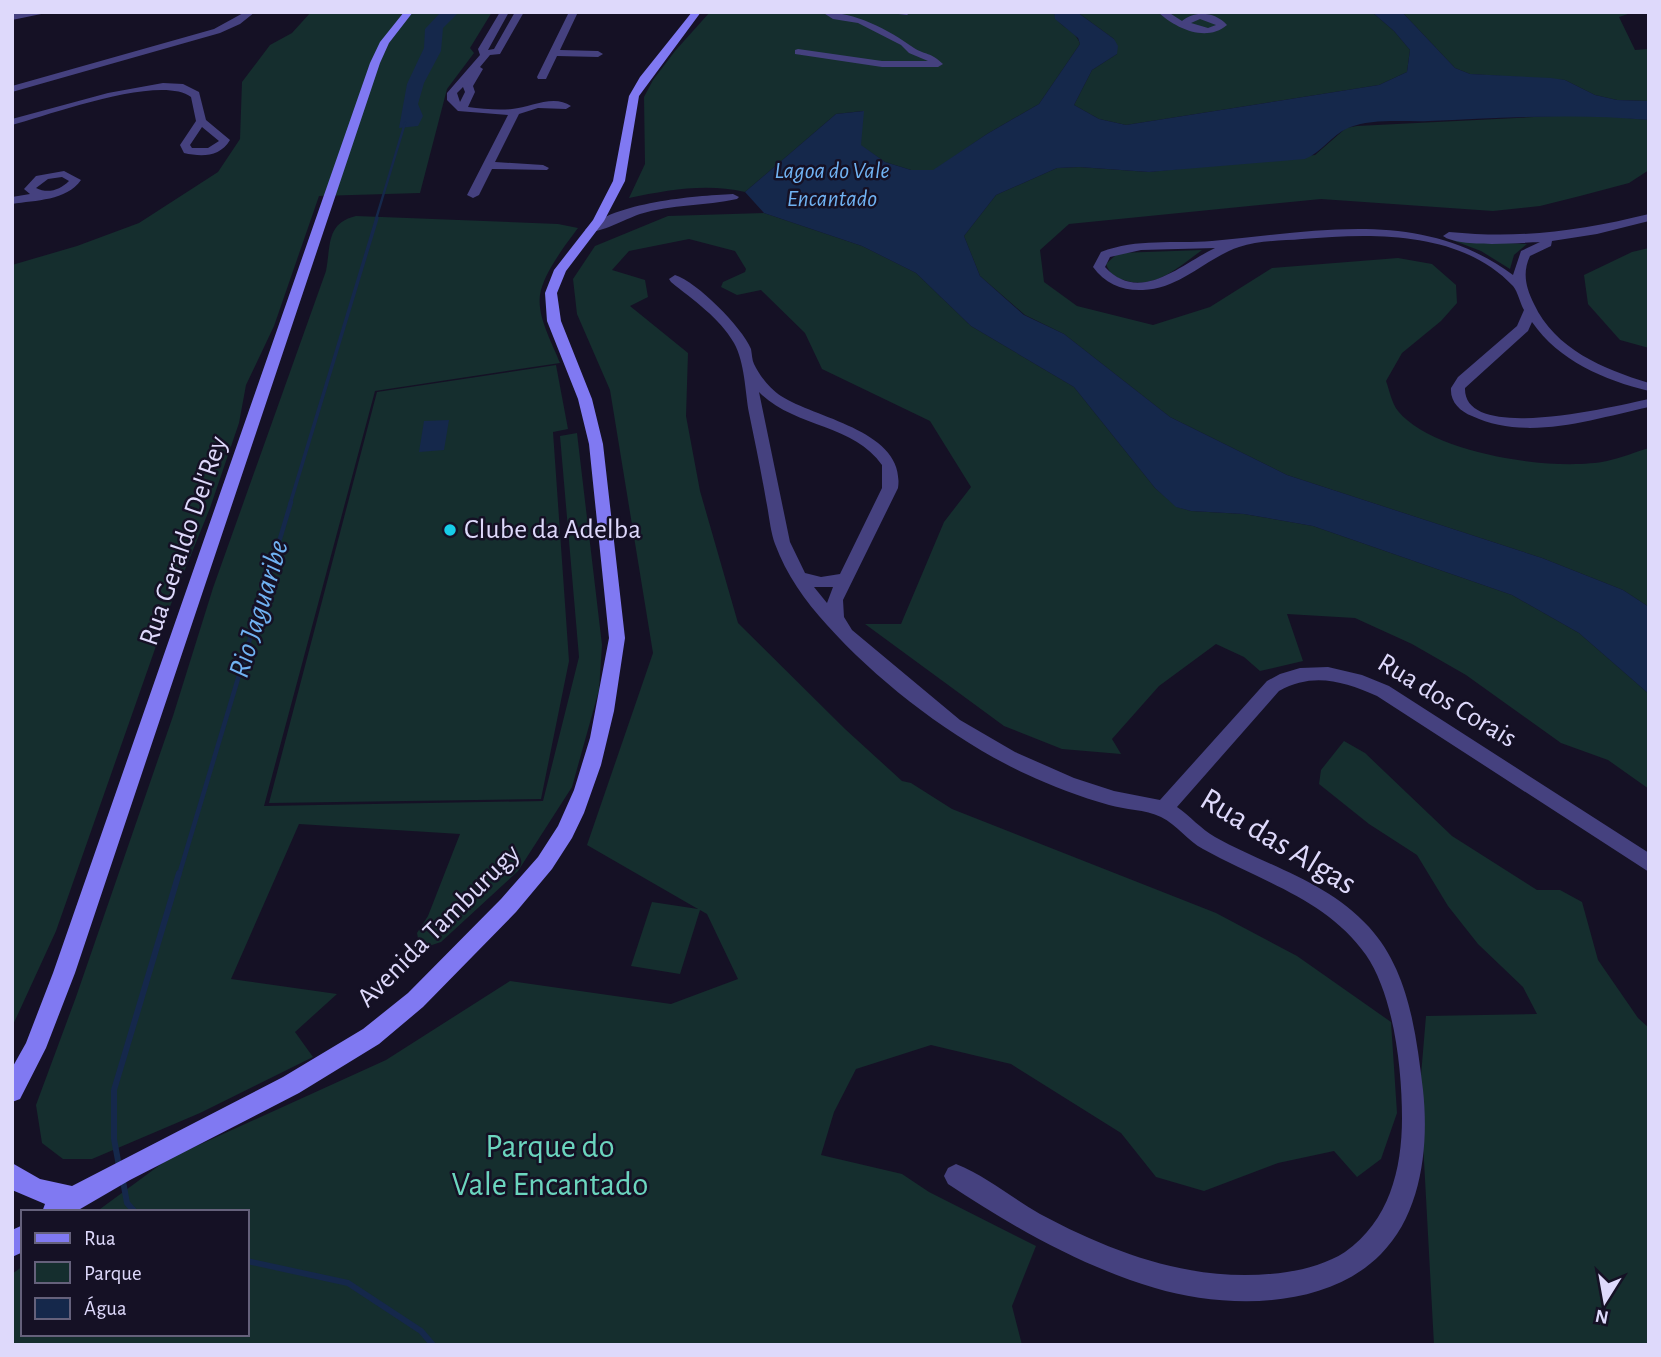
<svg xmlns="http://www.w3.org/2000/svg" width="1661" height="1357" font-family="'Alegreya Sans',sans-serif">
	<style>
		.green { fill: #152e2e }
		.water { fill: #15284b }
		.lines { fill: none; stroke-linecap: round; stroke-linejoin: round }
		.stream-far3 { stroke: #15284b; stroke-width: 2.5 }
		.stream-far2 { stroke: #15284b; stroke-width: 3.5 }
		.stream-far1 { stroke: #15284b; stroke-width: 4.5 }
		.stream { stroke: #15284b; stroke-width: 6 }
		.minor { fill: #45417f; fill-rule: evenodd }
		.secondary { fill: #8079f2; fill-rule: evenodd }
		.poi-dot { fill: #17cde9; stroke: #151125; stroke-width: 2.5 }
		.labels { text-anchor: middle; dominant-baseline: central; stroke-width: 5; stroke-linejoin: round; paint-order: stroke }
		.far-water-label { font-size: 24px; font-style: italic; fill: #70b2f2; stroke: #151125 }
		.poi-label { font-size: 28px; fill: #ded9fb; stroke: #151125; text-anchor: start }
		.street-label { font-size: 28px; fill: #ded9fb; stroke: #151125 }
		.water-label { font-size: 30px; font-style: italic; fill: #70b2f2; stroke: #151125 }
		.near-street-label { font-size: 33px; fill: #ded9fb; stroke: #151125 }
		.near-park-label { font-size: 33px; fill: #6bd5be; stroke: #151125 }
	</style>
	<rect width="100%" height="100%" fill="#151125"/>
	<g class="green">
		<polygon points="311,12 492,12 470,48 474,53 447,89 420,193 319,196 274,326 246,385 239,423 210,508 169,609 56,931 12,1027 12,265 77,246 139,223 218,172 240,139 242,82 270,45 292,33"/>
		<path d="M710,12H1054C1056,27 1076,29 1080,44L1039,104L987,134L933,171L911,170L885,162L860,145L863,111L836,114L745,192C706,183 668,190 629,198L645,164L644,97L653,80L675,51Z"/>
		<polygon points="1077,12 1372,12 1394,31 1410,50 1407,72 1379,85 1126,125 1099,119 1074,105 1092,70 1117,54 1114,39"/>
		<polygon points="1402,12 1634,12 1619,17 1635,50 1649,49 1647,72 1649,73 1649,101 1617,100 1595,95 1565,80 1470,74 1455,68"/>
		<path d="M1553,116H1605L1649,120V170L1629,183L1580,196L1540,206L1493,211L1321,199L1069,224L1040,250L1044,282L1077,306L1153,325L1210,307L1272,268L1398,258L1432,264L1456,285L1457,303L1441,321L1402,353L1386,381C1389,389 1392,404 1398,411C1433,454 1555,472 1607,461C1621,458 1635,452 1649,448V607L1623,590L1542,558L1287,475L1170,417L1064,334L1025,315L980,276L964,236L996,195L1057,168L1079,167L1149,172L1315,155L1346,128L1357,126Z"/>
		<polygon points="764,213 862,246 916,273 971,326 1074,387 1155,488 1177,507 1191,511 1244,514 1313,526 1512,595 1579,633 1649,694 1649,789 1608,760 1561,743 1466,675 1412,644 1355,618 1287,614 1303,661 1260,671 1244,657 1216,644 1159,686 1112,739 1121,754 1062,749 1004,726 865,624 901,624 944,522 971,487 930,421 822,369 805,333 761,290 737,295 721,287 723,282 745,272 746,269 735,251 689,239 629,251 612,270 645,280 648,297 630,306 688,353 686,416 700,491 738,623 845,729 902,781 911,783 952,809 1216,913 1297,956 1391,1022 1397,1113 1381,1159 1357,1177 1334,1151 1278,1163 1204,1191 1156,1177 1121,1133 1011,1064 931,1045 856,1069 834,1112 821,1155 902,1174 929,1192 1036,1246 1012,1306 1022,1345 12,1345 12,1274 23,1266 23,1334 247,1334 247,1212 96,1212 168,1159 386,1060 510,981 671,1004 738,979 707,914 700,910 680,974 631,966 652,902 698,909 587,845 653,653 610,390 577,314 573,279 595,246 668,216"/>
		<path d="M356,216L558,224L578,228C566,244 543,274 540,295C537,317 552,342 560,363L375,391L264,806L543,801L579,657L560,436L577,433L602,645L599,690L572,787L518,871L441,942L420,949L417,933L428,916L460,834L299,824L231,979L337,994L295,1032L313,1057L200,1113L92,1159H63L42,1143L36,1105L76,997L173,716L213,588L326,271C331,245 326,223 356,216Z"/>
		<polygon points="1452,240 1527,244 1514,255 1510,269 1481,251"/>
		<polygon points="1649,248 1649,348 1620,340 1588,304 1584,275 1632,252"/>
		<path d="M1202,250C1180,266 1156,289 1127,281C1116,278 1110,275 1106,264L1118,253Z"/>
		<polygon points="556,365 568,429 553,432 569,661 541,799 269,803 377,392"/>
		<polygon points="1344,741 1365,753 1452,836 1537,890 1560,890 1582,902 1598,960 1638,1018 1649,1028 1649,1345 1434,1345 1420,1087 1426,1016 1537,1014 1523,987 1478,944 1448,906 1417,855 1369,824 1319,784 1321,770"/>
	</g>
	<g class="water">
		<polygon points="441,12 459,12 443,28 441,51 424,83 418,104 423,116 418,126 399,128 407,84 424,48 425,29"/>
		<path d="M1054,12H1077L1114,39L1118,46L1117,54L1092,70L1074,105L1099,119L1126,125L1379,85L1407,72L1410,50L1394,31L1372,12H1402L1455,68L1470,74L1551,78L1565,80L1595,95L1617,100L1649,101V120C1575,113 1502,118 1429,121C1404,122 1372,118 1348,128C1332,135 1322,152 1305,159L1149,172L1079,167L1057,168L996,195L964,236L980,276L1024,315L1064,334L1170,417L1287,475L1542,558L1623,590L1649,607V694L1579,633L1512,595L1313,526L1244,514L1191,511L1176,507L1155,488L1074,387L971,326L916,273L862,246L764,213L745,192L836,114L864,111L861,145L885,162L911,170H933L987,134L1039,104L1080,44L1078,38L1055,19Z"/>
		<polygon points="449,420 444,450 419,452 424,421"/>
	</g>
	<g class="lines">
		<polyline class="stream-far3" points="376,219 405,123"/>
		<polyline class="stream-far2" points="290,504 377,218"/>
		<polyline class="stream-far1" points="179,875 291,502"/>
		<g class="stream">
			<polyline points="119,1166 114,1139 114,1090 179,873"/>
			<polyline points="123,1181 127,1203 135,1212"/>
			<polyline points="247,1261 348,1283 421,1331 433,1345"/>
		</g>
		<g class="minor">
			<polygon points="26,12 51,12 12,20 12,14"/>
			<polygon points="245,12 255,12 240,24 220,33 12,92 12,86 214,29"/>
			<path d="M500,12H509L488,50L494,49L515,12H524L500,54L490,55L480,67L483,69L473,86L475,92L468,107C482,109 498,110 512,109C531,107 554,94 571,106L566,109L538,108L519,114L495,162L543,165L549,168L547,170L492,169L479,195L473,198L467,195L508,115L458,111L447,100V93L480,55L478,49ZM463,87L465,92L460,102L457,93Z"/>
			<polygon points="569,12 578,12 560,50 598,51 603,54 598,57 557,56 546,79 538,79 537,77"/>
			<path d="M822,12C856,12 887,29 914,48C925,55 931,52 943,64L938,67H882L795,54V50L798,49L882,61H928L909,53L901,45L858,23L833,19Z"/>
			<polygon points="881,12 911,12 907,15"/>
			<path d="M1158,12H1168L1182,21C1196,10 1215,12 1227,25C1206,43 1175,28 1158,12ZM1200,19L1216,25L1208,28L1191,23Z"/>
			<path d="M163,83L183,84L199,92L206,120L230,140C220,157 202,157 184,153L180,145L196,121L191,97C160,74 50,115 12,125V119L108,93ZM202,127L219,141L208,148H192L190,145Z"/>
			<path d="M64,171L81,180C66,201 36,200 12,204V197L30,194L24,189L36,176ZM62,177L69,181C60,190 48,194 36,188L48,179Z"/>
			<path d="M733,194L739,197L737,199C705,206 672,204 640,214C627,218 594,237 585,230C615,202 693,196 733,194Z"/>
			<path d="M1649,214V221L1597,234L1552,241L1551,246L1530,256C1522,273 1526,288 1534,304C1555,349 1603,369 1649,383V391C1604,380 1559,361 1532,322L1528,331L1465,388C1463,445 1619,405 1649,399V407C1593,419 1527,442 1472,416C1460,411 1450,402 1451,388L1458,377L1517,326L1524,310C1520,303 1518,292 1513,286C1460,230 1372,233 1302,239C1282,241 1258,240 1239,247C1206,258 1180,289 1143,290C1123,291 1105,284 1093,267L1101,252C1137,238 1174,244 1212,241C1317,232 1421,207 1513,275L1521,251L1540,242C1518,243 1459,248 1443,236L1449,232C1522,239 1579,231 1649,214ZM1215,248C1181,264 1140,305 1105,267L1110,257L1141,250Z"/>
			<path d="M675,275C697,282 742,327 751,349C752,354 752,360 754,364C759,375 770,389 781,396C817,419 906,431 898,488L843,600L844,617L852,630L960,720L1015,752L1074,778L1114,791L1160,800L1267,681L1280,674L1300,668L1328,667L1362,675L1389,686L1649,853V872L1377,696C1343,681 1313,672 1279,691L1177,807C1190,816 1201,829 1215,837C1267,866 1327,881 1369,927C1409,971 1416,1033 1423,1090C1429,1145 1422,1213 1381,1254C1326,1310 1226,1309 1155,1288C1081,1266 1013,1227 948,1184L944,1176L948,1168L956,1164C986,1176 1012,1198 1040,1214C1117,1255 1199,1285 1287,1272C1307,1269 1328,1263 1345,1252C1389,1221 1402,1170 1402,1118C1402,1069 1394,996 1366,955C1327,899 1260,881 1203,849C1188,841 1177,825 1161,817C1145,809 1125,810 1109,805C1080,797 1052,786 1026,774C955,741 879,683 827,625C805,601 786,574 775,544C770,530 769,514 766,500C761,471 755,442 749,413C745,391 745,363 734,343C720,318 693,300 671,282L669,279ZM759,392C793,427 854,424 882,465V488L840,574L821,577L805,573L790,542ZM814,587H833L827,603Z"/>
		</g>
		<g class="secondary">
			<polygon points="404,12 413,12 389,43 380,63 75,973 46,1048 20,1099 12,1102 12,1068 26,1043 53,973 370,63 380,42"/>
			<polygon points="692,12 701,12 639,96 625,181 604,221 566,271 557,293 561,321 592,399 603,444 625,638 614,711 601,765 584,813 572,838 552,869 516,912 423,1007 379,1044 299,1093 130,1180 75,1212 42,1212 45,1204 12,1190 12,1163 40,1179 72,1186 283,1077 363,1029 408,993 501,899 538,857 558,826 574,790 590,738 609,638 589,444 578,399 547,321 545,293 554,270 593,220 613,181 629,96 640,77"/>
			<polygon points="23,1225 23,1252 12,1257 12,1230"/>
		</g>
	</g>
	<circle class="poi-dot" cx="450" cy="530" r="7"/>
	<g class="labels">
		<g class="far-water-label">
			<text x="832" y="171">Lagoa do Vale<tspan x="832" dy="28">Encantado</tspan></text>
		</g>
		<g class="poi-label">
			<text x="464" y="530">Clube da Adelba</text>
		</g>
		<g class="street-label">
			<text transform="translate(184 541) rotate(-71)">Rua Geraldo Del'Rey</text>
			<text transform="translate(1447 701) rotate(31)">Rua dos Corais</text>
			<text transform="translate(439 926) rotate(-45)">Avenida Tamburugy</text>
		</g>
		<g class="water-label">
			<text transform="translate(259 609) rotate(-73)">Rio Jaguaribe</text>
		</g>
		<g class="near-street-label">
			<text transform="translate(1278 842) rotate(31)">Rua das Algas</text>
		</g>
		<g class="near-park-label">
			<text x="550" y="1147">Parque do<tspan x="550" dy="38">Vale Encantado</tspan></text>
		</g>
	</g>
	<rect width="1661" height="1357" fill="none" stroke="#ded9fb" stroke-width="28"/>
	<rect x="21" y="1210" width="228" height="126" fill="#151125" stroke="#65617b" stroke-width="2"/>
	<rect x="35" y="1233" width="35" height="10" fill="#8079f2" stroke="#65617b" stroke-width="2"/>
	<text x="84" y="1245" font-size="21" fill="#ded9fb">Rua</text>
	<rect x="35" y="1262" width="35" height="21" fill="#152e2e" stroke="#65617b" stroke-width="2"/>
	<text x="84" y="1280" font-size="21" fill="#ded9fb">Parque</text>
	<rect x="35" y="1298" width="35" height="21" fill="#15284b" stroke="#65617b" stroke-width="2"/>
	<text x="84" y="1315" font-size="21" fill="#ded9fb">Água</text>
	<g transform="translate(1605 1301) rotate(191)" stroke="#151125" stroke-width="5" paint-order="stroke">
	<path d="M0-5L12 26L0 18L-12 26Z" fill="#ded9fb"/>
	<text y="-10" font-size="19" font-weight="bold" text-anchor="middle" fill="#ded9fb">N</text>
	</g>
</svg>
